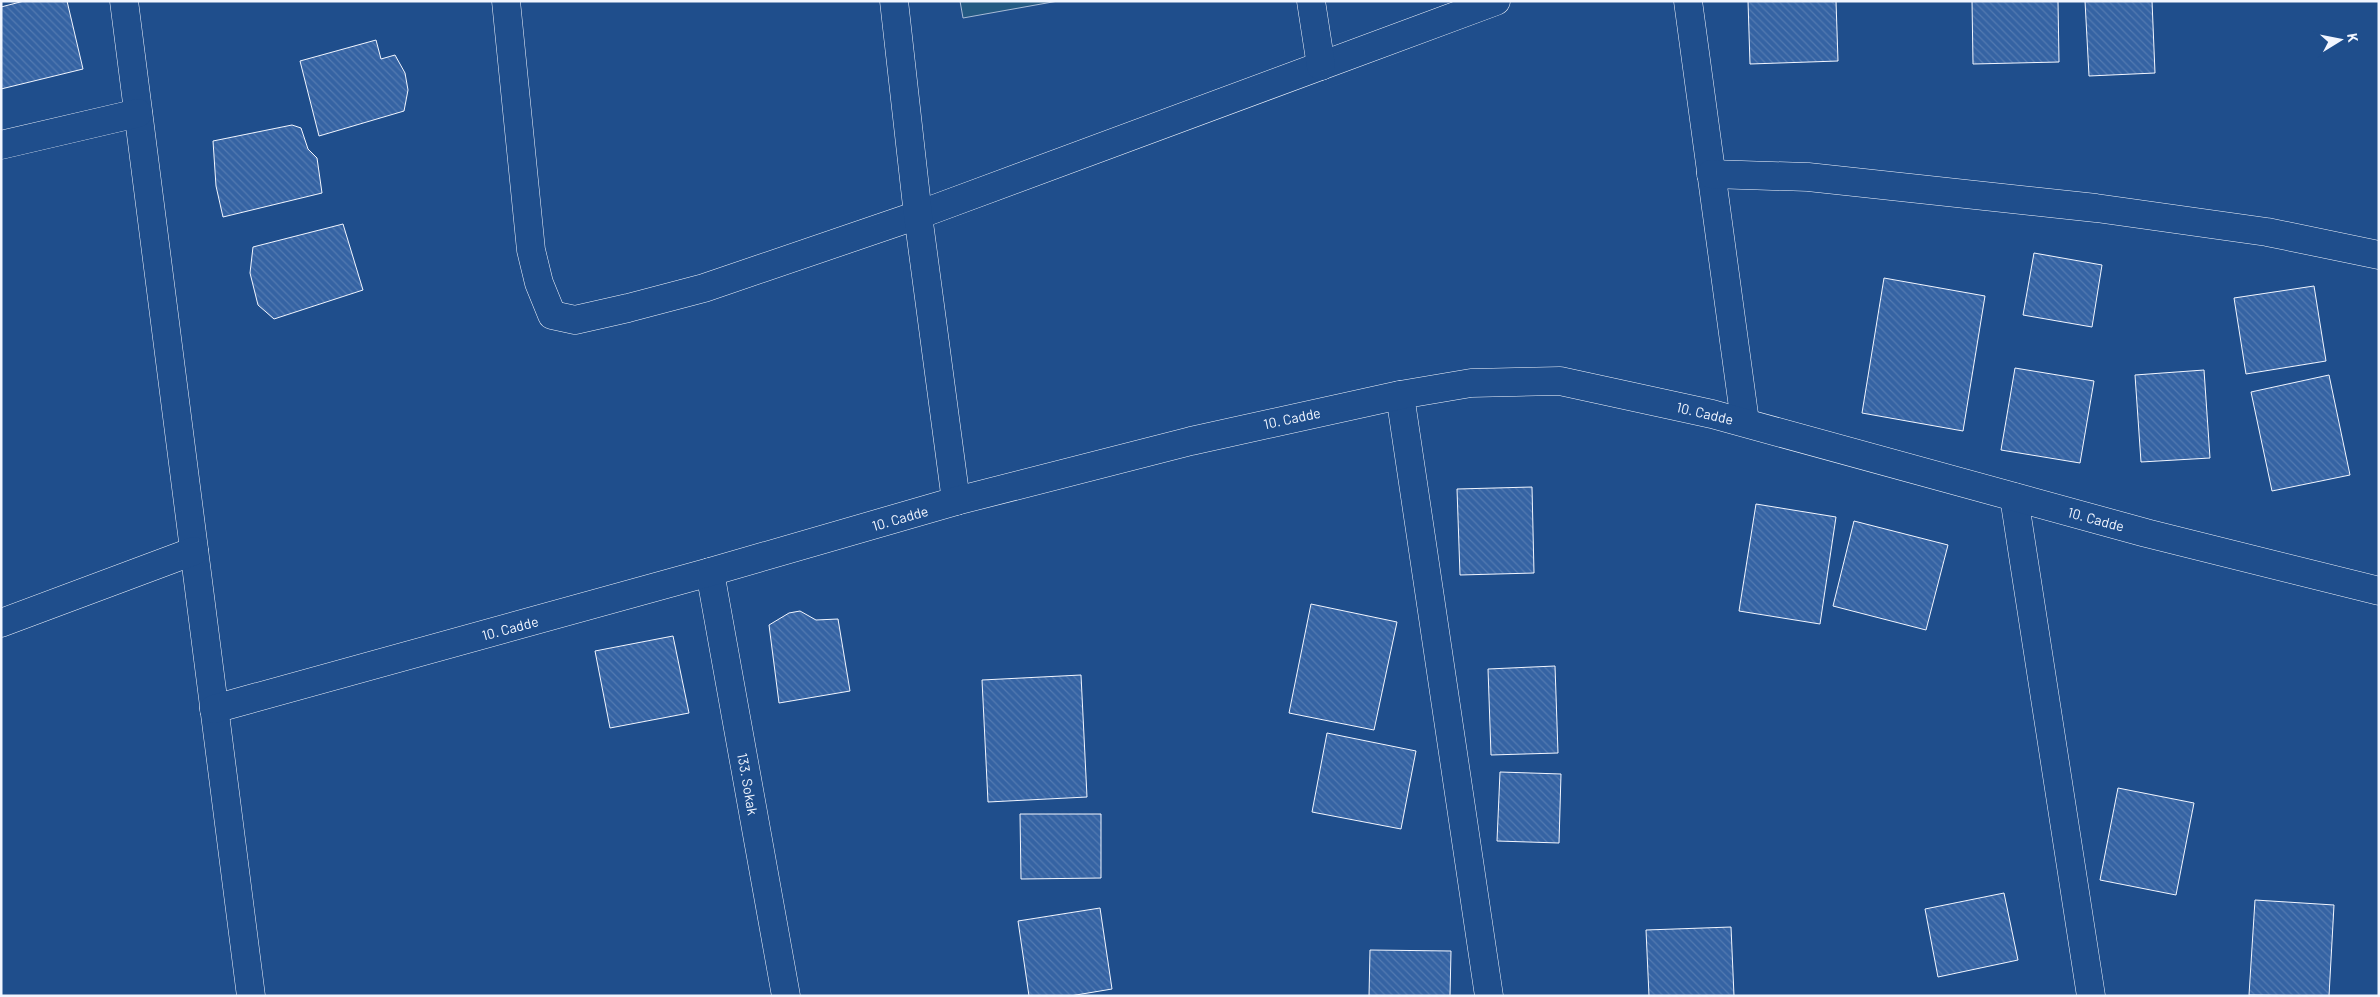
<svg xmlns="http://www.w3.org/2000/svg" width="2380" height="997" font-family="Barlow,sans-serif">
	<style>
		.pitch { fill: #245a82; stroke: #a8bbd7 }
		.building { fill: url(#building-back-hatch); stroke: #f2f6ff }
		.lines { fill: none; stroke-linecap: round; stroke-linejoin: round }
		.minor-casing { stroke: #f2f6ff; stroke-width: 29 }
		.minor { stroke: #1f4e8c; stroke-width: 28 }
		.labels { text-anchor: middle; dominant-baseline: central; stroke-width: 4; stroke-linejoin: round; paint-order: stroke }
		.street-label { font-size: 14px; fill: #f2f6ff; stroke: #1f4e8c }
	</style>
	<defs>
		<pattern id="building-back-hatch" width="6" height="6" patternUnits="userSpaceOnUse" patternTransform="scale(1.25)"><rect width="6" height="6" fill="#3563a3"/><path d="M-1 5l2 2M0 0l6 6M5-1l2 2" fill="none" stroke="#537ab1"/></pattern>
	</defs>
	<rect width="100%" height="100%" fill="#1f4e8c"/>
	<polygon class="pitch" points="960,1 1058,1 963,18"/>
	<g class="building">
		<polygon points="24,1 67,1 83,69 1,89 1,7"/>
		<polygon points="1748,1 1836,1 1838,61 1750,64"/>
		<polygon points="1972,1 2058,1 2059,62 1973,64"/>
		<polygon points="2085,1 2152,1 2155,73 2089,76"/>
		<polygon points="376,40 381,59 395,55 405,73 408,90 404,111 319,136 300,61"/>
		<polygon points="292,125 301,128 308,149 317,158 322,193 223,217 216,186 213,141"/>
		<polygon points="343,224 363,290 274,319 258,305 250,273 253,247"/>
		<polygon points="2034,253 2102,265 2092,327 2023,315"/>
		<polygon points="1884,278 1985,296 1963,431 1862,413"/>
		<polygon points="2314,286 2326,361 2246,374 2234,298"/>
		<polygon points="2015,368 2094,381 2080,463 2001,450"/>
		<polygon points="2204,370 2210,458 2141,462 2135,375"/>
		<polygon points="2329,375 2350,475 2272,491 2251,392"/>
		<polygon points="1532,487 1534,573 1460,575 1457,489"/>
		<polygon points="1756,504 1836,517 1820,624 1739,611"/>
		<polygon points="1854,521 1948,545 1926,630 1833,606"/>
		<polygon points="1311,604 1397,622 1374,730 1289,713"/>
		<polygon points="800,611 816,620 838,619 850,691 779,703 769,625 789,613"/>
		<polygon points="673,636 689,713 610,728 595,651"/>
		<polygon points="1555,666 1558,753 1491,755 1488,669"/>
		<polygon points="1081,675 1087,797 988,802 982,680"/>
		<polygon points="1327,733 1416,751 1401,829 1312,812"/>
		<polygon points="1500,772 1561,774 1559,843 1497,841"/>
		<polygon points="2118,788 2194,803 2176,895 2100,880"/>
		<polygon points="1020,814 1101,814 1101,878 1021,879"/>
		<polygon points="2004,893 2018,960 1938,977 1925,909"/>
		<polygon points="2255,900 2334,905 2329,996 2249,995"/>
		<polygon points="1100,908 1112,989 1070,996 1029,996 1018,921"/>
		<polygon points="1731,927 1734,996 1649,996 1646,930"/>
		<polygon points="1370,950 1451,951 1450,996 1369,996"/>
	</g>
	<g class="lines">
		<g class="minor-casing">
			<g id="minor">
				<polyline points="124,1 251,996"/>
				<polyline points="506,1 531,250 539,283 552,315 575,320 628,308 704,288 918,215 1496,1"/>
				<polyline points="894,1 918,215 956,501"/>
				<polyline points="1311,1 1321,66"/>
				<polyline points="1688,1 1745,422"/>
				<polyline points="1,145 138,113"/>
				<polyline points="1711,174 1808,177 2096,208 2267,232 2379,255"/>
				<polyline points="1400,395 1489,996"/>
				<polyline points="2014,497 2091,996"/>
				<polyline points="710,572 786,996"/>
				<polyline points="1,623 194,551"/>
				<polyline points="214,709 710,572 956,501 1191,441 1400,395 1471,383 1560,381 1712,414 2146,533 2379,591"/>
			</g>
		</g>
		<use href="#minor" class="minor"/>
	</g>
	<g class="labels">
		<g class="street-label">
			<text transform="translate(1705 413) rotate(13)">10. Cadde</text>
			<text transform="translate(1292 418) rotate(-12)">10. Cadde</text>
			<text transform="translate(900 518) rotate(-16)">10. Cadde</text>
			<text transform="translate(2096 519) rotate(15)">10. Cadde</text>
			<text transform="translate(510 628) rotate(-15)">10. Cadde</text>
			<text transform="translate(748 784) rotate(80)">133. Sokak</text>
		</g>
	</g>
	<rect width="2380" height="997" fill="none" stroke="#f2f6ff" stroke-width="5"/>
	<g transform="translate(2340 40) rotate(80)" stroke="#1f4e8c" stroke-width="4" paint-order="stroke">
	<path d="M0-4L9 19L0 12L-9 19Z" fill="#f2f6ff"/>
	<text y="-8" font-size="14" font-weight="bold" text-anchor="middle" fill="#f2f6ff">K</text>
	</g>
</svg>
